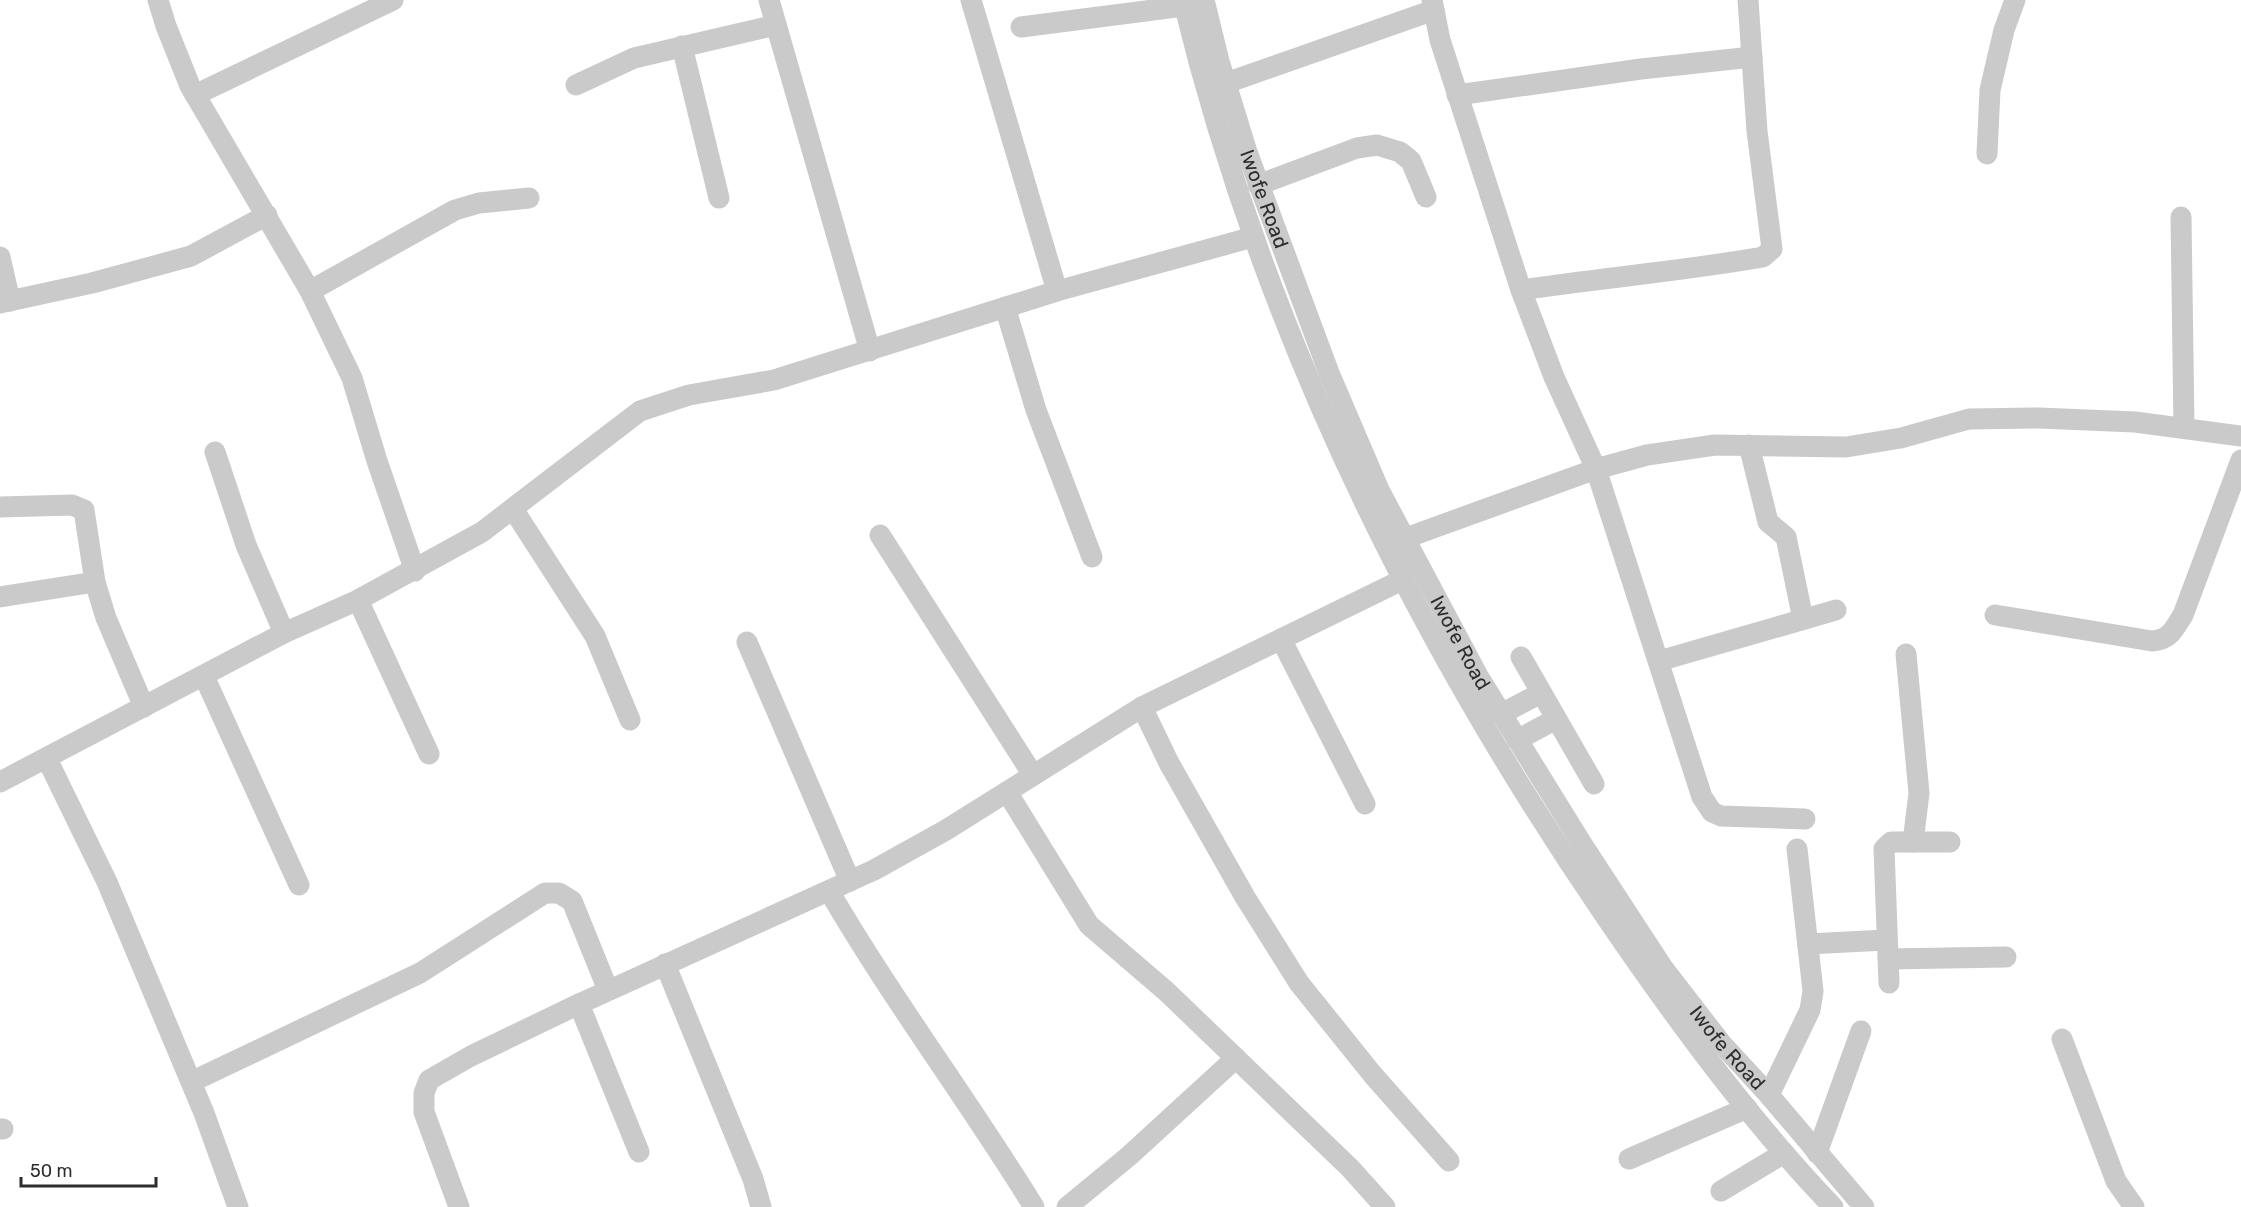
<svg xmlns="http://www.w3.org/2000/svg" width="2241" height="1207" font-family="Rubik,sans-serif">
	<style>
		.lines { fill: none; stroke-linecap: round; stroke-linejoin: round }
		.minor { stroke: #cacaca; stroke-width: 21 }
		.labels { text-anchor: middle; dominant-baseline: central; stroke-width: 6; stroke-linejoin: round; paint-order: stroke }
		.street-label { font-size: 20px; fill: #2d2d2d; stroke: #fff }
	</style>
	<rect width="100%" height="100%" fill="#fff"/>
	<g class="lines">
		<g class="minor">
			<polyline points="158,0 166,26 190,86 310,291 352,378 377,461 415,571"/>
			<polyline points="769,0 870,351"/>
			<polyline points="971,0 1057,291"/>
			<path d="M1183,0C1263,329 1415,638 1606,917C1675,1018 1748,1118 1833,1207"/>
			<path id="s1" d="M1204,0L1219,61L1247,152L1329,373L1379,490L1478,676L1582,844L1663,968L1721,1043L1769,1095L1864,1207"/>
			<polyline points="1432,0 1440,40 1521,290 1554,377 1596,469 1702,797 1712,812 1721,816 1805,819"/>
			<polyline points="1021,27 1184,6"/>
			<polyline points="682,46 719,198"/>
			<polyline points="1226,83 1434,10"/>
			<polyline points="576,85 634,58 776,25"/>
			<polyline points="195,95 393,0"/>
			<polyline points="1457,95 1641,69 1752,57"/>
			<polyline points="1987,154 1990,90 2004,30 2015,0"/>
			<polyline points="1258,185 1357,148 1377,145 1400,152 1411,161 1426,197"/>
			<polyline points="2181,217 2184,427"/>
			<polyline points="0,257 10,301"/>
			<path d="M1521,290C1602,278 1683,271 1763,257L1772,249L1757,131L1748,0"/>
			<polyline points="310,291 455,210 479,203 529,198"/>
			<polyline points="0,303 92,283 191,256 267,215"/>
			<polyline points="1005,307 1036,410 1092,557"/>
			<polyline points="1749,445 1768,522 1786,537 1803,619"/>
			<polyline points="215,452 246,545 284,633"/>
			<polyline points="0,507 72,505 84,510 95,582 106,618 144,707"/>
			<polyline points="513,509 595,636 630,720"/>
			<polyline points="880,535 1033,775"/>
			<polyline points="1403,539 1596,469 1647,455 1715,445 1846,447 1901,438 1969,419 2039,418 2135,422 2241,436"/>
			<polyline points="0,597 95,582"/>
			<polyline points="358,600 429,754"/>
			<path d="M1995,615L2152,641C2170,640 2174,629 2183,615L2241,460"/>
			<polyline points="1281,639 1365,804"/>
			<polyline points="747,642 850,881"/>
			<polyline points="1906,654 1919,793 1913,842"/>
			<polyline points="1521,657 1594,784"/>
			<polyline points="1659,661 1836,610"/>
			<polyline points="204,676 299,885"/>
			<polyline points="1142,707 1169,763 1245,897 1299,983 1373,1075 1449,1161"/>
			<polyline points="1501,714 1541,693"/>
			<polyline points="1517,740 1556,719"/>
			<polyline points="47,759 107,882 204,1113 238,1207"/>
			<polyline points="0,782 284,633 358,600 482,532 640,411 689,395 774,380 1057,291 1253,237"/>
			<polyline points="1007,792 1089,925 1167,992 1350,1168 1385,1207"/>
			<path d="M829,891C892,999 968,1100 1034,1207"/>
			<polyline points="1808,944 1886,940"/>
			<polyline points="1888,959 2006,957"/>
			<polyline points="665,964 753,1179 761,1207"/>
			<polyline points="1889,983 1884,849 1891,842 1950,842"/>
			<polyline points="579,1004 639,1152"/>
			<polyline points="2062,1039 2116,1181 2134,1207"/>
			<polyline points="191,1082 420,973 545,893 559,893 572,901 608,990"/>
			<polyline points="1769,1095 1810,1010 1813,991 1797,849"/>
			<polyline points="0,1129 3,1129"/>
			<polyline points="1817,1153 1861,1031"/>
			<polyline points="1629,1159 1747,1108"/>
			<polyline points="1721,1191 1784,1153"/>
			<polyline points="459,1207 424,1112 424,1093 429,1080 471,1056 579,1004 874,870 946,830 1142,707 1402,580"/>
			<polyline points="1067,1207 1129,1156 1236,1058"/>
		</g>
	</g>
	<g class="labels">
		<g class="street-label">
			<text stroke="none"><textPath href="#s1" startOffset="208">Iwofe Road</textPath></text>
			<text stroke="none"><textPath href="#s1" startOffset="694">Iwofe Road</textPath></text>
			<text stroke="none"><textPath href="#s1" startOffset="1180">Iwofe Road</textPath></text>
		</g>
	</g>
	<path d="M21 1177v9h135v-9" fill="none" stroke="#2d2d2d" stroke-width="3"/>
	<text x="30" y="1177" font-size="18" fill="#2d2d2d" stroke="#ffffff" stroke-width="4.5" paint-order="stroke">50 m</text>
</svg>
